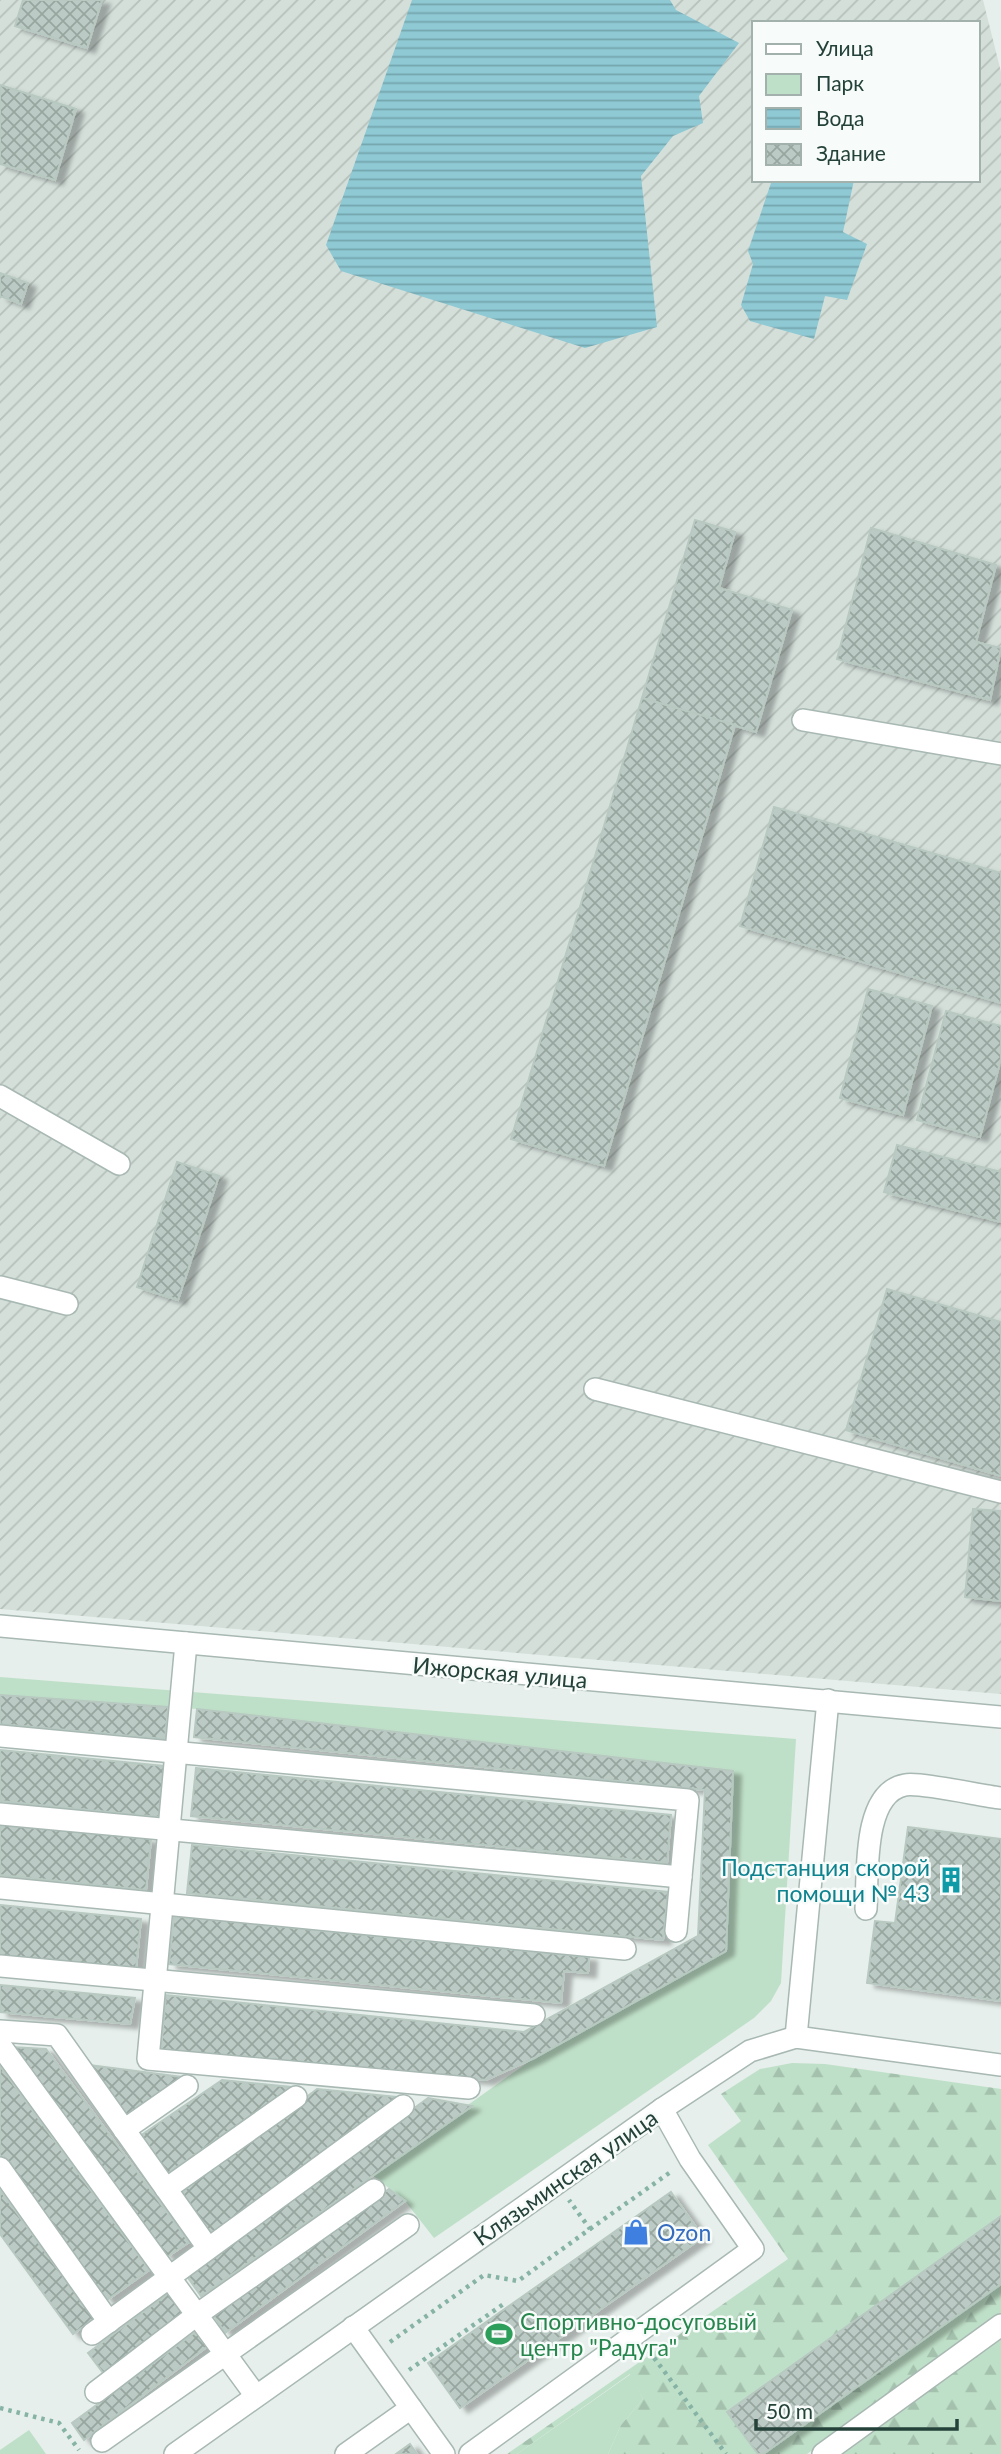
<svg xmlns="http://www.w3.org/2000/svg" width="1001" height="2454" font-family="Lato,sans-serif">
	<style>
		.industrial { fill: url(#industrial-furrows); fill-rule: evenodd }
		.green { fill: #bfe0c8 }
		.forest { fill: url(#forest-firs) }
		.water { fill: url(#water-rules) }
		.building { fill: url(#building-cross-hatch); stroke: #b8c9c2; stroke-width: 2; filter: url(#shadow) }
		.lines { fill: none; stroke-linecap: round; stroke-linejoin: round }
		.minor-casing { stroke: #a8b8b2; stroke-width: 24 }
		.path { stroke: #86b3a5; stroke-width: 4.5; stroke-dasharray: 3.5 5; stroke-linecap: butt }
		.minor { stroke: #fff; stroke-width: 21 }
		.labels { text-anchor: middle; dominant-baseline: central; stroke-width: 5; stroke-linejoin: round; paint-order: stroke }
		.street-label { font-size: 23px; fill: #24423a; stroke: #f7fbf9 }
		.culture-label { font-size: 23px; fill: #0d838f; stroke: #f7fbf9; text-anchor: end }
		.shop-label { font-size: 23px; fill: #366cbe; stroke: #f7fbf9; text-anchor: start }
		.leisure-label { font-size: 23px; fill: #27864d; stroke: #f7fbf9; text-anchor: start }
	</style>
	<defs>
		<pattern id="industrial-furrows" width="10" height="10" patternUnits="userSpaceOnUse" patternTransform="scale(1.75)"><rect width="10" height="10" fill="#d4dfda"/><path d="M-1 1l2-2M0 10L10 0M9 11l2-2" fill="none" stroke="#b6c1bc"/></pattern>
		<pattern id="forest-firs" width="22" height="20" patternUnits="userSpaceOnUse" patternTransform="scale(1.75)"><rect width="22" height="20" fill="#bfe0c8"/><path d="M5 1l3.5 6h-7zM16 11l3.5 6h-7z" fill="#a4c1ad"/></pattern>
		<pattern id="water-rules" width="6" height="5" patternUnits="userSpaceOnUse" patternTransform="scale(1.75)"><rect width="6" height="5" fill="#8ec9d4"/><path d="M0 2.5h6" fill="none" stroke="#74a5ad"/></pattern>
		<pattern id="building-cross-hatch" width="8" height="8" patternUnits="userSpaceOnUse" patternTransform="scale(1.75)"><rect width="8" height="8" fill="#bbcac4"/><path d="M0 0l8 8M0 8l8-8" fill="none" stroke="#98a6a0"/></pattern>
		<filter id="shadow"><feDropShadow dx="8" dy="4.5" stdDeviation="2" flood-color="#0004"/></filter>
	</defs>
	<rect width="100%" height="100%" fill="#e6efeb"/>
	<path class="industrial" d="M0,0H983L1001,72V1694L0,1609ZM754,23H978V180H754Z"/>
	<g class="green">
		<polygon points="0,1677 796,1739 781,1983 771,2001 754,2018 434,2238 405,2201 371,2174 534,2058 726,1951 732,1771 197,1709 0,1695"/>
		<polygon points="631,2374 643,2399 621,2425 608,2454 517,2454"/>
		<polygon points="29,2430 46,2454 0,2454 0,2450"/>
	</g>
	<g class="forest">
		<polygon points="792,2063 825,2064 1001,2089 1001,2216 728,2412 758,2454 608,2454 621,2425 643,2399 630,2374 517,2454 507,2454 788,2259 708,2145 741,2121 721,2094 760,2069"/>
		<polygon points="1001,2284 1001,2314 807,2454 763,2454"/>
		<polygon points="1001,2337 1001,2454 843,2454"/>
	</g>
	<g class="water">
		<polygon points="412,0 670,0 676,10 739,43 699,96 703,123 673,136 641,176 657,327 585,348 341,271 326,245"/>
		<polygon points="772,180 854,180 843,232 867,244 847,300 825,296 814,339 750,321 741,305 753,264 748,251"/>
	</g>
	<g class="building">
		<polygon points="23,0 102,0 87,48 15,26"/>
		<polygon points="0,85 76,109 55,180 0,164"/>
		<polygon points="0,273 28,283 21,304 0,296"/>
		<polygon points="695,520 735,532 719,588 792,610 756,732 642,698"/>
		<polygon points="871,528 996,565 976,642 1001,648 990,700 837,659"/>
		<polygon points="642,698 735,725 604,1166 511,1139"/>
		<polygon points="774,807 1001,873 1001,1003 740,926"/>
		<polygon points="868,989 932,1006 903,1115 840,1098"/>
		<polygon points="946,1011 1001,1026 1001,1059 980,1137 917,1120"/>
		<polygon points="897,1145 1001,1172 1001,1222 884,1192"/>
		<polygon points="177,1162 219,1176 178,1300 137,1287"/>
		<polygon points="887,1289 1001,1322 1001,1476 846,1430"/>
		<polygon points="973,1509 1001,1511 1001,1601 965,1597"/>
		<polygon points="0,1695 168,1707 165,1739 0,1724"/>
		<polygon points="197,1709 733,1771 726,1951 534,2058 486,2080 161,2050 166,1995 524,2032 698,1936 705,1790 194,1737"/>
		<polygon points="0,1750 164,1766 159,1817 0,1801"/>
		<polygon points="196,1768 671,1815 667,1863 191,1816"/>
		<polygon points="0,1824 151,1839 146,1890 0,1875"/>
		<polygon points="908,1827 1001,1839 1001,2001 867,1983 875,1921 895,1923"/>
		<polygon points="192,1845 668,1892 663,1940 187,1893"/>
		<polygon points="0,1905 141,1919 136,1969 0,1956"/>
		<polygon points="174,1916 589,1957 588,1973 564,1971 561,2003 169,1964"/>
		<polygon points="0,1985 135,1998 130,2024 0,2012"/>
		<polygon points="10,2047 46,2049 189,2242 167,2257"/>
		<polygon points="89,2065 182,2077 126,2116"/>
		<polygon points="0,2066 149,2270 107,2300 0,2155"/>
		<polygon points="222,2080 292,2087 167,2174 140,2136"/>
		<polygon points="317,2089 397,2097 209,2235 179,2194"/>
		<polygon points="428,2098 472,2106 201,2296 186,2275"/>
		<polygon points="389,2189 405,2201 225,2333 214,2316"/>
		<polygon points="0,2190 94,2319 73,2334 0,2234"/>
		<polygon points="671,2192 703,2237 460,2408 428,2363"/>
		<polygon points="1001,2216 1001,2284 763,2454 758,2454 727,2412"/>
		<polygon points="169,2293 185,2314 104,2374 88,2353"/>
		<polygon points="197,2331 209,2345 84,2440 72,2423"/>
		<polygon points="410,2444 417,2454 396,2454"/>
	</g>
	<g class="lines">
		<g class="minor-casing">
			<g id="minor">
				<polyline points="803,720 1001,754"/>
				<polyline points="0,1096 119,1164"/>
				<polyline points="0,1287 67,1304"/>
				<polyline points="595,1389 1001,1492"/>
				<polyline points="0,1626 1001,1717"/>
				<polyline points="186,1643 148,2059 469,2088"/>
				<polyline points="0,1736 688,1800 676,1931"/>
				<polyline points="0,1814 681,1877"/>
				<polyline points="0,1888 625,1949"/>
				<path d="M866,1909C868,1875 862,1793 905,1785C920,1782 982,1796 1001,1798"/>
				<polyline points="0,1966 534,2015"/>
				<polyline points="0,2031 57,2035 208,2248"/>
				<polyline points="796,2037 828,1700"/>
				<polyline points="0,2045 256,2396"/>
				<polyline points="124,2130 187,2086"/>
				<polyline points="0,2168 109,2322"/>
				<polyline points="166,2189 296,2097"/>
				<polyline points="353,2327 444,2454"/>
				<polyline points="92,2334 403,2106"/>
				<polyline points="96,2392 198,2314 374,2190"/>
				<polyline points="102,2441 408,2225"/>
				<polyline points="175,2454 662,2109 750,2051 796,2037 1001,2065"/>
				<polyline points="346,2454 411,2408"/>
				<polyline points="470,2454 753,2249 690,2159 662,2109"/>
				<polyline points="823,2454 1001,2325"/>
			</g>
		</g>
		<g class="path">
			<polyline points="590,2229 672,2171"/>
			<polyline points="390,2342 484,2275 518,2281 590,2229 569,2200"/>
			<polyline points="649,2351 726,2454"/>
			<polyline points="409,2370 505,2303"/>
			<polyline points="0,2408 59,2423 79,2450"/>
		</g>
		<use href="#minor" class="minor"/>
	</g>
	<defs>
		<g id="building-bare" transform="scale(2.1)"><path d="M-4-6H4V6H1V3H-1V6H-4ZM-2.5-4.3h1.7v1.8h-1.7ZM.8-4.3h1.7v1.8H.8ZM-2.5-1h1.7V.8h-1.7ZM.8-1h1.7V.8H.8Z" fill="#0f9aa8" stroke="#f7fbf9" stroke-width="2.5" paint-order="stroke"/></g>
		<g id="shop-bare" transform="scale(2.1)"><path d="M-5-2.5h2.3a2.7 3.5 0 0 1 5.4 0H5L5.5 6h-11ZM-1.5-2.5h3a1.5 2.3 0 0 0-3 0Z" fill="#3f7fe0" stroke="#f7fbf9" stroke-width="2.5" paint-order="stroke"/></g>
		<g id="stadium-bare" transform="scale(2.1)"><path d="M0-5a6.5 5 0 1 0 0 10a6.5 5 0 1 0 0-10ZM-3.5-1.8h7v3.6h-7Z" fill="#2e9e5b" stroke="#f7fbf9" stroke-width="2.5" paint-order="stroke"/></g>
	</defs>
	<g fill-rule="evenodd">
		<use href="#building-bare" x="951" y="1880"/>
		<use href="#shop-bare" x="636" y="2232"/>
		<use href="#stadium-bare" x="499" y="2334"/>
	</g>
	<g class="labels">
		<g class="street-label">
			<text transform="translate(500 1672) rotate(5)">Ижорская улица</text>
			<text transform="translate(565 2177) rotate(-35)">Клязьминская улица</text>
		</g>
		<g class="culture-label">
			<text x="930" y="1867">Подстанция скорой<tspan x="930" dy="26">помощи № 43</tspan></text>
		</g>
		<g class="shop-label">
			<text x="657" y="2232">Ozon</text>
		</g>
		<g class="leisure-label">
			<text x="520" y="2321">Спортивно-досуговый<tspan x="520" dy="26">центр "Радуга"</tspan></text>
		</g>
	</g>
	<rect x="752" y="21" width="228" height="161" fill="#f7fbf9" stroke="#a3b1ad" stroke-width="2"/>
	<rect x="766" y="44" width="35" height="10" fill="#ffffff" stroke="#a3b1ad" stroke-width="2"/>
	<text x="816" y="56" font-size="21" fill="#24423a">Улица</text>
	<rect x="766" y="74" width="35" height="21" fill="#bfe0c8" stroke="#a3b1ad" stroke-width="2"/>
	<text x="816" y="91" font-size="21" fill="#24423a">Парк</text>
	<rect x="766" y="108" width="35" height="21" fill="url(#water-rules)" stroke="#a3b1ad" stroke-width="2"/>
	<text x="816" y="126" font-size="21" fill="#24423a">Вода</text>
	<rect x="766" y="144" width="35" height="21" fill="url(#building-cross-hatch)" stroke="#a3b1ad" stroke-width="2"/>
	<text x="816" y="161" font-size="21" fill="#24423a">Здание</text>
	<path d="M756 2419v10h201v-10" fill="none" stroke="#24423a" stroke-width="3.5"/>
	<text x="766" y="2419" font-size="21" fill="#24423a" stroke="#f7fbf9" stroke-width="5" paint-order="stroke">50 m</text>
</svg>
